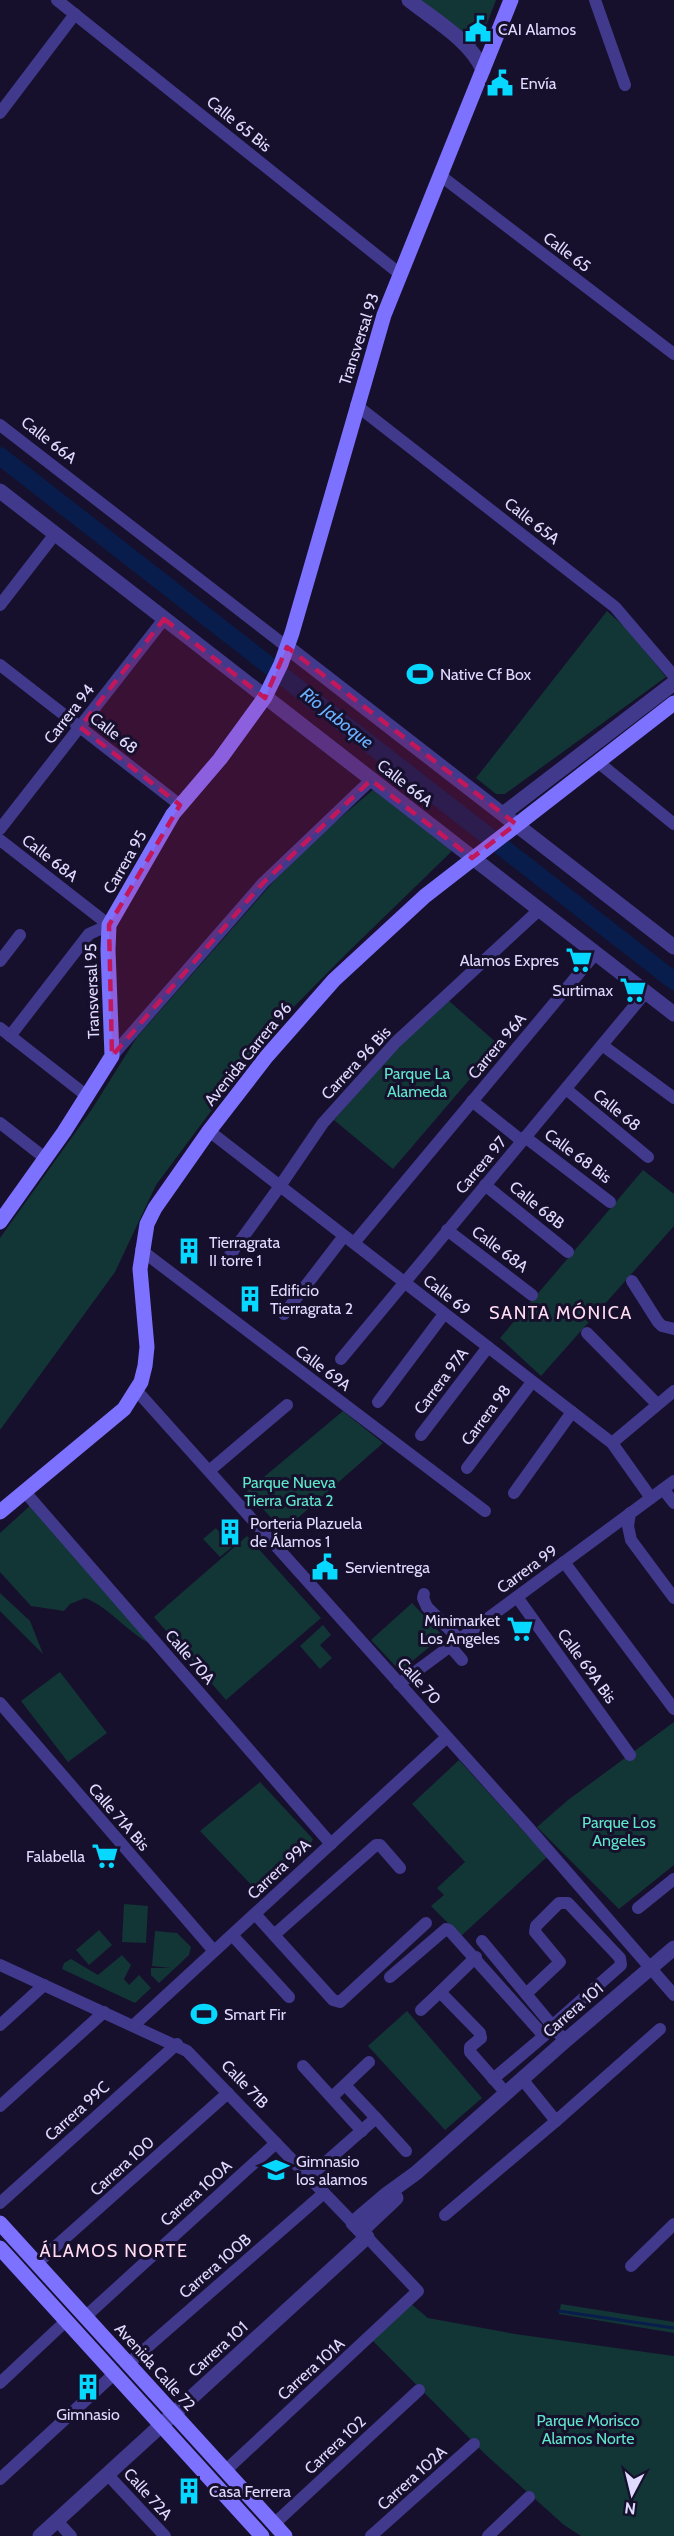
<svg xmlns="http://www.w3.org/2000/svg" width="674" height="2536" font-family="Cabin,sans-serif">
	<style>
		.green { fill: #123536 }
		.lines { fill: none; stroke-linecap: round; stroke-linejoin: round }
		.stream { stroke: #081d4c; stroke-width: 3 }
		.river { stroke: #081d4c; stroke-width: 18 }
		.minor { stroke: #41398c; stroke-width: 12 }
		.tertiary { stroke: #41398c; stroke-width: 15 }
		.secondary { stroke: #7d71ff; stroke-width: 15 }
		.marked { fill: #c2185b; fill-opacity: 0.2; stroke: #c2185b; stroke-width: 4.5; stroke-dasharray: 12 8; stroke-linejoin: round }
		.labels { text-anchor: middle; dominant-baseline: central; stroke-width: 6; stroke-linejoin: round; paint-order: stroke }
		.poi-label { font-size: 16px; fill: #e1daff; stroke: #16102c; text-anchor: start }
		.street-label { font-size: 16px; fill: #e1daff; stroke: #16102c }
		.park-label { font-size: 16px; fill: #60e6cc; stroke: #16102c }
		.water-label { font-size: 18px; font-style: italic; fill: #68b1ff; stroke: #16102c }
		.neighbourhood-label { font-size: 18px; letter-spacing: 1.5px; fill: #ffdcf0; stroke: #16102c }
	</style>
	<rect width="100%" height="100%" fill="#16102c"/>
	<g class="green">
		<polygon points="418,0 496,0 486,26 479,18 469,30 479,39 476,46"/>
		<polygon points="607,611 626,628 666,677 505,794 496,794 476,778"/>
		<polygon points="374,789 451,849 451,852 344,956 273,1028 156,1185 115,1272 0,1430 0,1238 92,1109 137,1037 273,882 321,834"/>
		<polygon points="449,1001 499,1045 393,1169 334,1120 399,1045"/>
		<polygon points="643,1170 674,1194 674,1226 541,1376 500,1338"/>
		<polygon points="343,1411 383,1443 283,1531 247,1491"/>
		<path d="M33,1503L153,1645C127,1633 111,1608 85,1598L70,1604L64,1611L31,1606L0,1572V1533Z"/>
		<polygon points="216,1528 232,1547 220,1557 203,1539"/>
		<polygon points="247,1536 321,1618 226,1700 154,1617"/>
		<polygon points="0,1593 30,1621 43,1654 0,1611"/>
		<polygon points="412,1603 443,1636 400,1671 371,1640"/>
		<polygon points="323,1625 331,1635 320,1645 332,1658 320,1669 300,1646"/>
		<polygon points="60,1672 107,1733 68,1762 21,1701"/>
		<polygon points="674,1722 674,1865 619,1909 537,1827 568,1800"/>
		<polygon points="459,1760 547,1857 461,1936 431,1906 444,1895 437,1888 465,1862 412,1804"/>
		<polygon points="260,1782 313,1839 309,1847 257,1891 200,1831"/>
		<polygon points="124,1904 148,1906 146,1943 122,1942"/>
		<polygon points="99,1930 112,1945 89,1965 76,1950"/>
		<polygon points="155,1931 177,1933 191,1947 189,1955 159,1983 151,1975 151,1968 171,1968 152,1966"/>
		<polygon points="122,1955 131,1965 124,1979 129,1985 139,1975 151,1988 135,2003 62,1969 64,1963 71,1959 98,1975"/>
		<polygon points="407,2011 482,2098 445,2130 368,2046"/>
		<polygon points="410,2303 428,2318 515,2334 674,2356 674,2536 581,2536 564,2525 486,2455 371,2339"/>
		<polygon points="561,2304 674,2322 674,2333 559,2314"/>
	</g>
	<g class="lines">
		<polyline class="stream" points="559,2311 674,2328"/>
		<polyline class="river" points="0,456 674,981"/>
		<g class="minor">
			<polyline points="57,0 400,274"/>
			<polyline points="595,0 625,85"/>
			<polyline points="0,113 75,14"/>
			<polyline points="441,176 674,354"/>
			<polyline points="356,405 615,607 674,676"/>
			<polyline points="0,425 287,647"/>
			<polyline points="0,605 55,534"/>
			<polyline points="0,665 180,805"/>
			<polyline points="598,762 674,824"/>
			<polyline points="0,829 164,619"/>
			<polyline points="0,840 109,925 89,934 10,1036"/>
			<polyline points="0,961 20,935"/>
			<polyline points="0,1028 87,1096"/>
			<polyline points="602,1045 674,1098"/>
			<polyline points="112,1056 263,883 371,780"/>
			<polyline points="566,1089 648,1157"/>
			<polyline points="472,1101 522,1141"/>
			<polyline points="0,1123 45,1158"/>
			<polyline points="209,1131 612,1443 651,1498"/>
			<polyline points="525,1137 610,1202"/>
			<polyline points="485,1185 568,1252"/>
			<polyline points="447,1230 532,1295"/>
			<polyline points="354,1243 596,953"/>
			<polyline points="141,1250 485,1511"/>
			<polyline points="225,1262 280,1186 323,1123 396,1042 539,910"/>
			<polyline points="632,1281 658,1322 662,1326 674,1329"/>
			<polyline points="284,1314 344,1236"/>
			<polyline points="587,1333 657,1404"/>
			<polyline points="341,1359 646,992"/>
			<polyline points="137,1391 528,1827 674,1995"/>
			<polyline points="378,1402 444,1314"/>
			<polyline points="421,1435 488,1347"/>
			<polyline points="612,1443 674,1391"/>
			<polyline points="467,1468 532,1382"/>
			<polyline points="209,1471 287,1405"/>
			<polyline points="663,1489 674,1503"/>
			<polyline points="25,1492 331,1844"/>
			<polyline points="514,1493 572,1412"/>
			<polyline points="630,1513 628,1526 631,1540 674,1598"/>
			<polyline points="564,1562 674,1709"/>
			<polyline points="424,1594 423,1598 427,1607 459,1639"/>
			<polyline points="517,1597 630,1755"/>
			<polyline points="450,1646 462,1660"/>
			<polyline points="399,1684 674,1481"/>
			<polyline points="0,1703 214,1951"/>
			<polyline points="638,1908 674,1879"/>
			<polyline points="255,1914 274,1935 376,1845 380,1845 400,1868"/>
			<polyline points="232,1935 289,1997"/>
			<polyline points="274,1935 333,2000 340,2002 426,1923"/>
			<polyline points="482,1941 565,2041"/>
			<polyline points="0,1965 187,2051 353,2223"/>
			<polyline points="390,1977 446,1929 449,1930 544,2036 493,2079"/>
			<polyline points="440,1992 476,1957"/>
			<polyline points="526,1994 560,1962 535,1932 536,1926 559,1903 568,1903 620,1958 621,1965 553,2025"/>
			<polyline points="421,2010 440,1992 480,2033 481,2038 470,2047 470,2052 506,2093"/>
			<polyline points="0,2025 44,1985"/>
			<polyline points="134,2025 447,1737"/>
			<polyline points="303,2066 362,2131"/>
			<polyline points="345,2085 376,2118"/>
			<polyline points="332,2097 369,2062"/>
			<polyline points="0,2106 104,2012"/>
			<polyline points="556,2121 660,2029"/>
			<polyline points="309,2177 376,2118 406,2151"/>
			<polyline points="0,2203 177,2044"/>
			<polyline points="445,2215 556,2121 522,2079"/>
			<polyline points="37,2263 228,2093"/>
			<polyline points="631,2266 674,2224"/>
			<polyline points="85,2317 276,2143"/>
			<polyline points="128,2364 324,2193"/>
			<polyline points="0,2383 66,2321"/>
			<polyline points="225,2471 418,2291 367,2237"/>
			<polyline points="107,2474 165,2536"/>
			<polyline points="0,2479 114,2374"/>
			<polyline points="57,2521 71,2536"/>
			<polyline points="274,2524 419,2390"/>
			<polyline points="371,2536 474,2444"/>
			<polyline points="488,2536 529,2497"/>
		</g>
		<g class="tertiary">
			<path d="M409,0C434,20 470,40 483,70"/>
			<polyline points="0,491 674,1014"/>
			<polyline points="287,647 674,947"/>
			<polyline points="503,814 674,683"/>
			<polyline points="361,2231 396,2198"/>
			<polyline points="40,2536 367,2237 353,2223 387,2194 416,2173 565,2041 674,1948"/>
		</g>
		<g class="secondary">
			<polyline points="0,1222 64,1132 112,1056 108,950 109,925 173,814 220,759 265,697 281,664 292,633 384,315 511,0"/>
			<polyline points="0,1512 124,1409 141,1382 145,1366 147,1347 140,1269 147,1224 155,1208 209,1131 267,1056 334,980 425,896 674,703"/>
			<polyline points="0,2223 285,2536"/>
			<polyline points="0,2248 262,2536"/>
		</g>
	</g>
	<path class="marked" d="M164,619L265,698L287,647L516,824L472,858L371,780L263,883L112,1056L109,925L180,805L80,727Z"/>
	<defs>
		<g id="civic-bare" transform="scale(2.07)"><path d="M-.6-6.5H3V-4.5H.6V-3L4-1V1h2V6H-6V1h2V-1L-.6-3ZM-1.2 2.5V6h2.4V2.5Z" fill="#06d8ff" stroke="#16102c" stroke-width="2.5" paint-order="stroke"/></g>
		<g id="stadium-bare" transform="scale(2.07)"><path d="M0-5a6.5 5 0 1 0 0 10a6.5 5 0 1 0 0-10ZM-3.5-1.8h7v3.6h-7Z" fill="#06d8ff" stroke="#16102c" stroke-width="2.5" paint-order="stroke"/></g>
		<g id="supermarket-bare" transform="scale(2.07)"><path d="M-6-5.5h2.5l.6 2H6L4.5 2H-2.5L-4.4-4H-6ZM-1.5 3.2a1.3 1.3 0 1 0 .1 0ZM3 3.2a1.3 1.3 0 1 0 .1 0Z" fill="#06d8ff" stroke="#16102c" stroke-width="2.5" paint-order="stroke"/></g>
		<g id="building-bare" transform="scale(2.07)"><path d="M-4-6H4V6H1V3H-1V6H-4ZM-2.5-4.3h1.7v1.8h-1.7ZM.8-4.3h1.7v1.8H.8ZM-2.5-1h1.7V.8h-1.7ZM.8-1h1.7V.8H.8Z" fill="#06d8ff" stroke="#16102c" stroke-width="2.5" paint-order="stroke"/></g>
		<g id="school-bare" transform="scale(2.07)"><path d="M0-5L7-2L0 1L-7-2ZM-4 1L0 2.5L4 1V4Q0 6-4 4Z" fill="#06d8ff" stroke="#16102c" stroke-width="2.5" paint-order="stroke"/></g>
	</defs>
	<g fill-rule="evenodd">
		<use href="#civic-bare" x="478" y="29"/>
		<use href="#civic-bare" x="500" y="83"/>
		<use href="#stadium-bare" x="420" y="674"/>
		<use href="#supermarket-bare" x="579" y="960"/>
		<use href="#supermarket-bare" x="633" y="990"/>
		<use href="#building-bare" x="189" y="1251"/>
		<use href="#building-bare" x="250" y="1299"/>
		<use href="#building-bare" x="230" y="1532"/>
		<use href="#civic-bare" x="325" y="1567"/>
		<use href="#supermarket-bare" x="520" y="1629"/>
		<use href="#supermarket-bare" x="105" y="1856"/>
		<use href="#stadium-bare" x="204" y="2014"/>
		<use href="#school-bare" x="276" y="2170"/>
		<use href="#building-bare" x="88" y="2387"/>
		<use href="#building-bare" x="189" y="2491"/>
	</g>
	<g class="labels">
		<g class="poi-label">
			<text x="498" y="29">CAI Alamos</text>
			<text x="520" y="83">Envía</text>
			<text x="440" y="674">Native Cf Box</text>
			<text x="559" y="960" text-anchor="end">Alamos Expres</text>
			<text x="613" y="990" text-anchor="end">Surtimax</text>
			<text x="209" y="1242">Tierragrata<tspan x="209" dy="18">II torre 1</tspan></text>
			<text x="270" y="1290">Edificio<tspan x="270" dy="18">Tierragrata 2</tspan></text>
			<text x="250" y="1523">Porteria Plazuela<tspan x="250" dy="18">de Álamos 1</tspan></text>
			<text x="345" y="1567">Servientrega</text>
			<text x="500" y="1620" text-anchor="end">Minimarket<tspan x="500" dy="18">Los Angeles</tspan></text>
			<text x="85" y="1856" text-anchor="end">Falabella</text>
			<text x="224" y="2014">Smart Fir</text>
			<text x="296" y="2161">Gimnasio<tspan x="296" dy="18">los alamos</tspan></text>
			<text x="88" y="2414" text-anchor="middle">Gimnasio</text>
			<text x="209" y="2491">Casa Ferrera</text>
		</g>
		<g class="street-label">
			<text transform="translate(239 124) rotate(39)">Calle 65 Bis</text>
			<text transform="translate(567 252) rotate(37)">Calle 65</text>
			<text transform="translate(359 339) rotate(-72)">Transversal 93</text>
			<text transform="translate(49 440) rotate(38)">Calle 66A</text>
			<text transform="translate(532 521) rotate(38)">Calle 65A</text>
			<text transform="translate(69 714) rotate(-52)">Carrera 94</text>
			<text transform="translate(114 733) rotate(38)">Calle 68</text>
			<text transform="translate(405 783) rotate(38)">Calle 66A</text>
			<text transform="translate(50 858) rotate(38)">Calle 68A</text>
			<text transform="translate(125 862) rotate(-60)">Carrera 95</text>
			<text transform="translate(92 991) rotate(-92)">Transversal 95</text>
			<text transform="translate(497 1046) rotate(-50)">Carrera 96A</text>
			<text transform="translate(248 1054) rotate(-51)">Avenida Carrera 96</text>
			<text transform="translate(356 1063) rotate(-47)">Carrera 96 Bis</text>
			<text transform="translate(617 1110) rotate(39)">Calle 68</text>
			<text transform="translate(578 1156) rotate(37)">Calle 68 Bis</text>
			<text transform="translate(481 1165) rotate(-50)">Carrera 97</text>
			<text transform="translate(537 1205) rotate(39)">Calle 68B</text>
			<text transform="translate(500 1249) rotate(37)">Calle 68A</text>
			<text transform="translate(447 1295) rotate(38)">Calle 69</text>
			<text transform="translate(323 1368) rotate(37)">Calle 69A</text>
			<text transform="translate(441 1381) rotate(-53)">Carrera 97A</text>
			<text transform="translate(486 1415) rotate(-53)">Carrera 98</text>
			<text transform="translate(527 1569) rotate(-36)">Carrera 99</text>
			<text transform="translate(190 1657) rotate(49)">Calle 70A</text>
			<text transform="translate(587 1666) rotate(54)">Calle 69A Bis</text>
			<text transform="translate(419 1681) rotate(48)">Calle 70</text>
			<text transform="translate(119 1817) rotate(49)">Calle 71A Bis</text>
			<text transform="translate(279 1869) rotate(-43)">Carrera 99A</text>
			<text transform="translate(573 2010) rotate(-41)">Carrera 101</text>
			<text transform="translate(245 2084) rotate(46)">Calle 71B</text>
			<text transform="translate(77 2111) rotate(-42)">Carrera 99C</text>
			<text transform="translate(122 2166) rotate(-42)">Carrera 100</text>
			<text transform="translate(196 2193) rotate(-42)">Carrera 100A</text>
			<text transform="translate(215 2266) rotate(-41)">Carrera 100B</text>
			<text transform="translate(218 2349) rotate(-42)">Carrera 101</text>
			<text transform="translate(155 2367) rotate(48)">Avenida Calle 72</text>
			<text transform="translate(311 2369) rotate(-42)">Carrera 101A</text>
			<text transform="translate(335 2445) rotate(-43)">Carrera 102</text>
			<text transform="translate(412 2478) rotate(-42)">Carrera 102A</text>
			<text transform="translate(148 2494) rotate(48)">Calle 72A</text>
		</g>
		<g class="park-label">
			<text x="417" y="1073">Parque La<tspan x="417" dy="18">Alameda</tspan></text>
			<text x="289" y="1482">Parque Nueva<tspan x="289" dy="18">Tierra Grata 2</tspan></text>
			<text x="619" y="1822">Parque Los<tspan x="619" dy="18">Angeles</tspan></text>
			<text x="588" y="2420">Parque Morisco<tspan x="588" dy="18">Alamos Norte</tspan></text>
		</g>
		<g class="water-label">
			<text transform="translate(337 718) rotate(38)">Río Jaboque</text>
		</g>
		<g class="neighbourhood-label">
			<text x="561" y="1313">SANTA MÓNICA</text>
			<text x="114" y="2251">ÁLAMOS NORTE</text>
		</g>
	</g>
	<g transform="translate(632 2494) rotate(187)" stroke="#16102c" stroke-width="4.5" paint-order="stroke">
	<path d="M0-4.5L10 22L0 15L-10 22Z" fill="#e1daff"/>
	<text y="-9" font-size="16" font-weight="bold" text-anchor="middle" fill="#e1daff">N</text>
	</g>
</svg>
